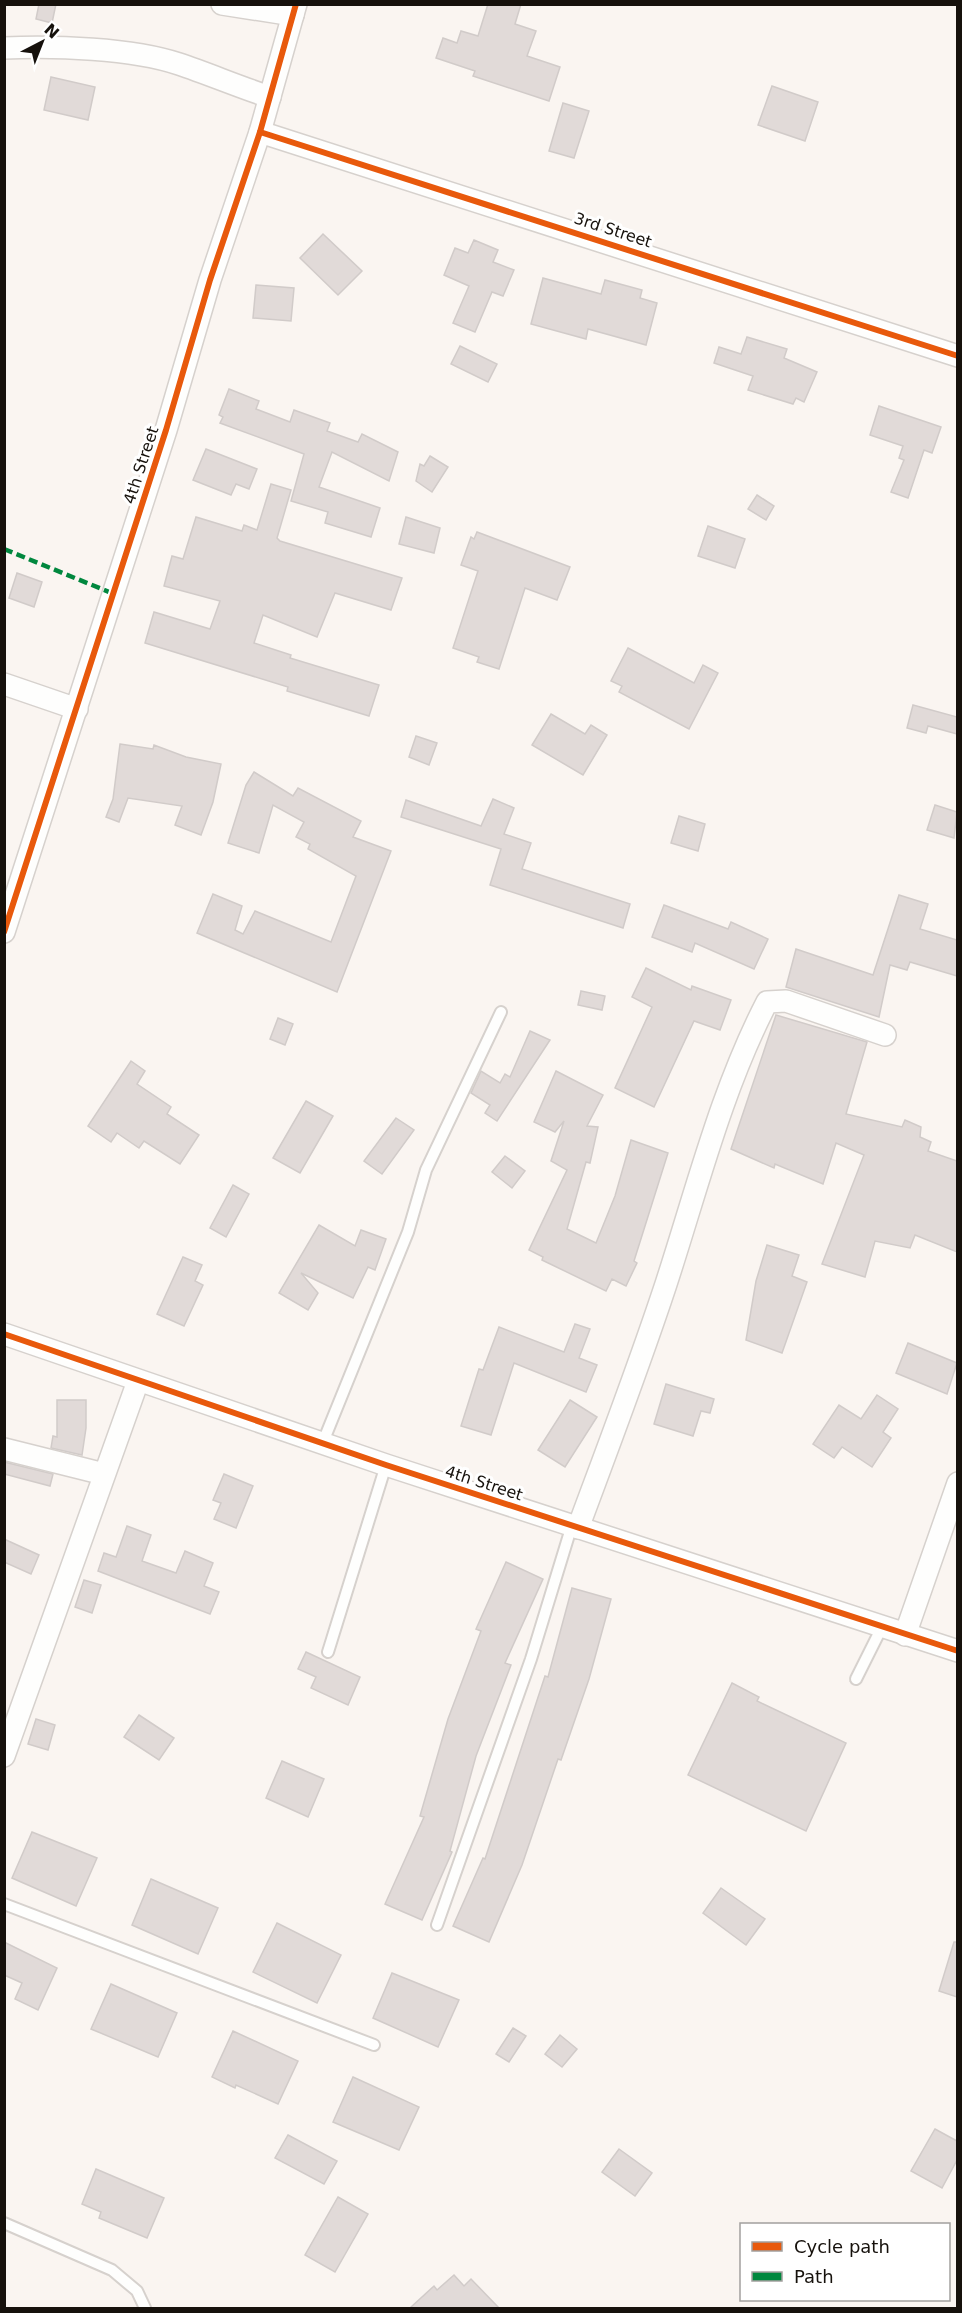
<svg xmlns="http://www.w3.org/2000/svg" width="962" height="2313" font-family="'DejaVu Sans',sans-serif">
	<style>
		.building { fill: #e1dad8; stroke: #d1cbc9; stroke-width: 1.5 }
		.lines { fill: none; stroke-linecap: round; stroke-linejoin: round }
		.service-casing { stroke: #d6d1cd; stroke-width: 14 }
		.minor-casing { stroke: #d6d1cd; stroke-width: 24 }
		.service { stroke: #fefefd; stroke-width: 10 }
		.minor { stroke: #fefefd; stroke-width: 21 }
		.quiet { stroke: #00873e; stroke-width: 4.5; stroke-dasharray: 9 4.5; stroke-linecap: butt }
		.cycleway-casing { stroke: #fff; stroke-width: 10 }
		.cycleway { stroke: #e8590c; stroke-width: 6 }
		.labels { text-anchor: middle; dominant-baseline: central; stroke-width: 6; stroke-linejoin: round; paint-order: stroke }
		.street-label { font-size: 16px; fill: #16110c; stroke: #fff }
	</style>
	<rect width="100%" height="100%" fill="#faf5f1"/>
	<g class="building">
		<polygon points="39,4 56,4 52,23 36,19"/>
		<polygon points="488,4 521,4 515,24 536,31 527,56 560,67 549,101 473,76 475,71 436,58 443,38 457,43 461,31 478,36"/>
		<polygon points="51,77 95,87 88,120 44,110"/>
		<polygon points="772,86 818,102 805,141 758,125"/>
		<polygon points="563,103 589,111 574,158 549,151"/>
		<polygon points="323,234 362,271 338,295 300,258"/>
		<polygon points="474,240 498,250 493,262 514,270 503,296 492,292 475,332 453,323 469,286 444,275 455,248 468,253"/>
		<polygon points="543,278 601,294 605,280 642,290 640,298 657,303 646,345 588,329 586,339 531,324"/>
		<polygon points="256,285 294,288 291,321 253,318"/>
		<polygon points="747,337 787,349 784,358 817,372 804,402 796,398 793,404 748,390 753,376 714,363 719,347 741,354"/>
		<polygon points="460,346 497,364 488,382 451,364"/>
		<polygon points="229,389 259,401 256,409 290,422 294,410 330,423 327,431 358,442 362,434 398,452 389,481 332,452 319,487 380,508 371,537 325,523 328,512 291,501 304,454 220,423 223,417 219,415"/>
		<polygon points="879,406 941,427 932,453 924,450 908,498 891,492 904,460 899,458 903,446 870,435"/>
		<polygon points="206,449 257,469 249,489 236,484 231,495 193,480"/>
		<polygon points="430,456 448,467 432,492 416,481 420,464 424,466"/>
		<polygon points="271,484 291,490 277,538 280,541 402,578 391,610 335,593 317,637 263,615 254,643 291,655 290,658 379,685 369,716 287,691 288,687 145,643 154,612 210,629 220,601 164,586 172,556 183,559 196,517 242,531 244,525 257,530"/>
		<polygon points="757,495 774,506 766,520 748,509"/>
		<polygon points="406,517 440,528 434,553 399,544"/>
		<polygon points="708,526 745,539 735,568 698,556"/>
		<polygon points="477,532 570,567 557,600 525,588 499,669 477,662 479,657 453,648 478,571 461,565 471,537 474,539"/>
		<polygon points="17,573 42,582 34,607 9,598"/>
		<polygon points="628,648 694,683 703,665 718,673 689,729 619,692 622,686 611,681"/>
		<polygon points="913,705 957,717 957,734 928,726 926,733 907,728"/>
		<polygon points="551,714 585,734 591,725 607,735 583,775 532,745"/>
		<polygon points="416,736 437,743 429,765 409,757"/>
		<polygon points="120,744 153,749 154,745 186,757 221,764 213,802 201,835 175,825 182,806 128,798 119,822 106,817 113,799"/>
		<polygon points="254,772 293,796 298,788 361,821 353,837 391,851 337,992 197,933 213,894 242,906 235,930 243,934 255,911 331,942 356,876 308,849 310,844 296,837 304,822 273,805 259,853 228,843 246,785"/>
		<polygon points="493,799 514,808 504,834 531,843 522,869 630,904 623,928 490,885 501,849 401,817 406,800 481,826"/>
		<polygon points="935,805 957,812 954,838 927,830"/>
		<polygon points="679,816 705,824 698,851 671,843"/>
		<polygon points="899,895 928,904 920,929 957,940 957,976 910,962 907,970 890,965 879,1017 786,987 796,949 873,975"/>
		<polygon points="664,905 728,929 731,922 768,939 754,969 695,943 692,952 652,937"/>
		<polygon points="646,968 691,990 692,986 731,1000 720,1030 694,1021 654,1107 615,1088 652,1007 632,997"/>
		<polygon points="581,991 605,996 602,1010 578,1005"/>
		<polygon points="776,1015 867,1042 846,1114 902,1127 905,1120 921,1127 920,1137 931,1142 928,1151 957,1161 957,1252 915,1235 910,1248 875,1241 865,1277 822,1264 864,1155 836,1143 823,1184 775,1164 774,1168 731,1149"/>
		<polygon points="278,1018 293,1024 285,1045 270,1039"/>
		<polygon points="530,1031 550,1040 497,1121 485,1113 490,1105 471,1093 481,1071 500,1083 505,1074 510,1077"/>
		<polygon points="131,1061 145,1071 137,1084 171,1107 167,1114 199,1135 180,1164 144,1141 139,1148 117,1133 111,1142 88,1126"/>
		<polygon points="556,1071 603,1095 587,1126 598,1127 590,1163 586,1162 567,1229 596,1243 615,1196 631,1140 668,1153 634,1261 637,1263 626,1286 612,1279 606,1291 542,1260 543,1257 529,1250 567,1170 551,1161 564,1121 555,1132 534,1122"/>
		<polygon points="306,1101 333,1116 300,1173 273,1158"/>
		<polygon points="396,1118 414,1130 382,1174 364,1161"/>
		<polygon points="505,1156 525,1171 512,1188 492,1172"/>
		<polygon points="233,1185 249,1194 226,1237 210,1228"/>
		<polygon points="319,1225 355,1246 361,1230 386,1239 375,1270 368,1267 353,1298 301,1273 318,1293 308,1310 279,1293"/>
		<polygon points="767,1245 799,1255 792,1276 807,1282 782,1353 746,1340 756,1281"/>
		<polygon points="183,1257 202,1265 195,1281 203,1285 184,1326 157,1314"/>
		<polygon points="575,1324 590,1329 579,1358 597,1365 586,1392 514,1363 491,1435 461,1426 479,1369 483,1370 499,1327 564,1352"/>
		<polygon points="908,1343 957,1363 947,1394 896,1373"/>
		<polygon points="666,1384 714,1399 710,1413 701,1411 693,1436 654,1424"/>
		<polygon points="877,1395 898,1409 883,1432 891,1438 872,1467 842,1447 834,1458 813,1444 839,1405 861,1419"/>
		<polygon points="57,1400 86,1400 86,1428 82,1455 51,1448 53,1436 57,1437"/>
		<polygon points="570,1400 597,1417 565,1467 538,1450"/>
		<polygon points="4,1462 53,1474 50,1486 4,1474"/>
		<polygon points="224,1474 253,1486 236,1528 214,1519 221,1503 213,1500"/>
		<polygon points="127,1526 151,1535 142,1561 176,1573 185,1551 213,1563 204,1586 219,1592 210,1614 98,1571 104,1553 116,1557"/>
		<polygon points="4,1539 39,1555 31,1574 4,1562"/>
		<polygon points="506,1562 543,1579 505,1663 511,1665 476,1756 450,1851 452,1852 422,1920 385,1904 424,1817 420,1816 448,1719 481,1631 476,1629"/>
		<polygon points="84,1580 101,1585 92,1613 75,1607"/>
		<polygon points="572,1588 611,1599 589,1679 561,1760 558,1759 522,1865 489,1942 453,1926 483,1858 485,1859 545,1676 548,1677"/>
		<polygon points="306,1652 360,1677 348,1705 311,1688 316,1677 298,1669"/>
		<polygon points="732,1683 759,1697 757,1701 846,1743 806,1831 688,1775"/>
		<polygon points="139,1715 174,1738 159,1760 124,1737"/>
		<polygon points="36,1719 55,1725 48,1750 28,1744"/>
		<polygon points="282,1761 324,1779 308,1817 266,1798"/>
		<polygon points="32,1832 97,1858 76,1906 12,1878"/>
		<polygon points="151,1879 218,1908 198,1954 132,1925"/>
		<polygon points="721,1888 765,1919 746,1945 703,1913"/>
		<polygon points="277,1923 341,1955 317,2003 253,1972"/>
		<polygon points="4,1942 57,1968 38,2010 15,1999 22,1983 4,1975"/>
		<polygon points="954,1942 957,1942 957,1997 939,1991"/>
		<polygon points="392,1973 459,2000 438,2047 373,2018"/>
		<polygon points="111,1984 177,2013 158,2057 91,2029"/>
		<polygon points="513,2028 526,2036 509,2062 496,2054"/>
		<polygon points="233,2031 298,2061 278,2104 236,2085 235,2088 212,2077"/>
		<polygon points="560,2035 577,2049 562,2067 545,2054"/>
		<polygon points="353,2077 419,2107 399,2150 333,2122"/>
		<polygon points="935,2129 957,2141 957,2160 942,2188 911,2171"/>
		<polygon points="288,2135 337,2161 324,2184 275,2158"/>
		<polygon points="619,2149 652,2173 635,2196 602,2172"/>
		<polygon points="96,2169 164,2198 147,2238 99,2218 101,2212 82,2204"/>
		<polygon points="338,2197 368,2214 335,2272 305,2255"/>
		<polygon points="454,2275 464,2286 471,2279 499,2308 410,2308 434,2286 437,2290"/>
	</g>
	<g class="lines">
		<g class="service-casing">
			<g id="service">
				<polyline points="323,1442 408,1232 426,1170 501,1012"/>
				<polyline points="328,1652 386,1465"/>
				<polyline points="856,1679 882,1627"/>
				<polyline points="4,1904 374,2045"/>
				<polyline points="437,1925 531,1659 572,1525"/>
				<polyline points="4,2223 112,2270 137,2291 145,2308"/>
			</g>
		</g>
		<g class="minor-casing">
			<g id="minor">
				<polyline points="222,4 293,15"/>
				<path d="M4,48C55,46 131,48 179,64C209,74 239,87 270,97"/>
				<polyline points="260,132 958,356"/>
				<polyline points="4,684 77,709"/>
				<polyline points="4,932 166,430 210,280 260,132 296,4"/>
				<polyline points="4,1334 386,1465 958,1651"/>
				<polyline points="4,1449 104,1474"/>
				<path d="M578,1528C608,1447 639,1366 666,1284C697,1189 721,1091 767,1002L786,1001L885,1035"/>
				<polyline points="905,1635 958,1483"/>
				<polyline points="4,1756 138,1381"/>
			</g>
		</g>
		<use href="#service" class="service"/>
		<use href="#minor" class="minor"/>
		<polyline class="quiet" points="4,549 114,594"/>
		<g class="cycleway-casing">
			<g id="cycleway">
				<polyline points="260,132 958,356"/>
				<polyline points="4,932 166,430 210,280 260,132 296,4"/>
				<polyline points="4,1334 386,1465 958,1651"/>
			</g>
		</g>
		<use href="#cycleway" class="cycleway"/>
	</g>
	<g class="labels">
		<g class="street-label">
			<text transform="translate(613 230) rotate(18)">3rd Street</text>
			<text transform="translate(141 465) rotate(-72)">4th Street</text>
			<text transform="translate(484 1483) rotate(18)">4th Street</text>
		</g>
	</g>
	<rect width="962" height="2313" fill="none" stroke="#16110c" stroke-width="12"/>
	<rect x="740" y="2223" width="210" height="78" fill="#ffffff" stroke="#a2a09e" stroke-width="1.5"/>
	<rect x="752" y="2242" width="30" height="9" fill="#e8590c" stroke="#a2a09e" stroke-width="1.5"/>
	<text x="794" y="2253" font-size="18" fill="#16110c">Cycle path</text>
	<rect x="752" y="2272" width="30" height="9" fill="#00873e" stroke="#a2a09e" stroke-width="1.5"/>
	<text x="794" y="2283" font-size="18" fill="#16110c">Path</text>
	<g transform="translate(42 42) rotate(42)" stroke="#ffffff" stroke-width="4.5" paint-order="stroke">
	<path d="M0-4.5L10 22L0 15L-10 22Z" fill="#16110c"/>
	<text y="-9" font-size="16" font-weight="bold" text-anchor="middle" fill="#16110c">N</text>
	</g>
</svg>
